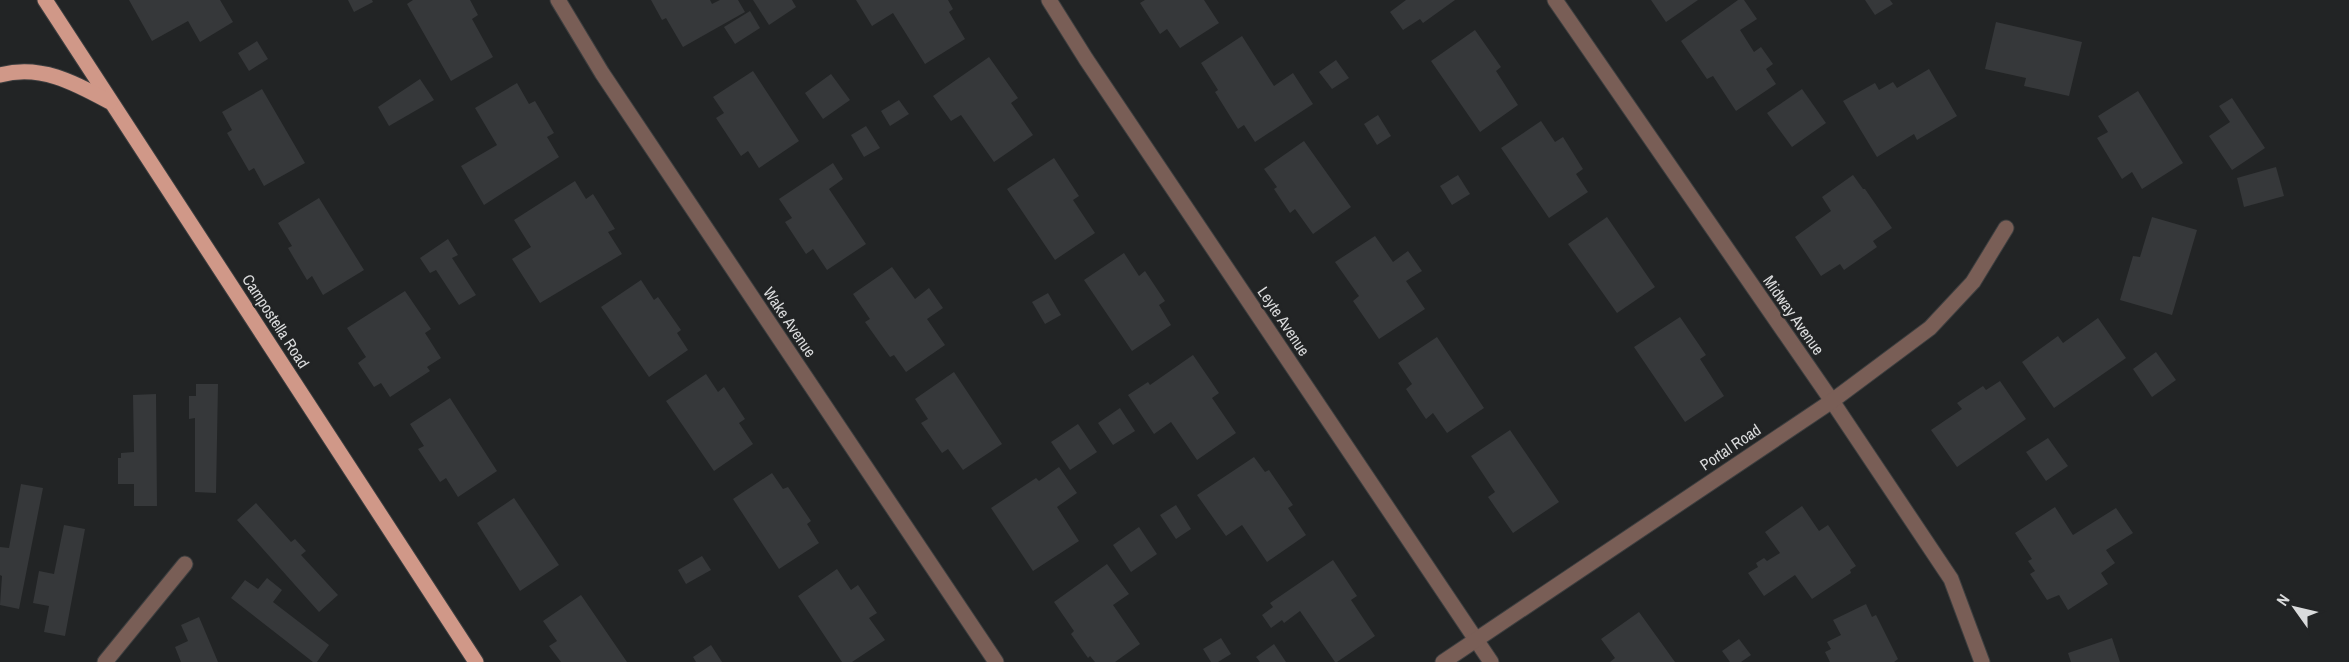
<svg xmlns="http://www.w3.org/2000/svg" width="2349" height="662" font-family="'Archivo Narrow',sans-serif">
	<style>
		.building { fill: #36383a }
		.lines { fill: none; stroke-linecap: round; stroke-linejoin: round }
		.minor-casing { stroke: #3c3e3f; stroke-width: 17 }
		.major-casing { stroke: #3c3e3f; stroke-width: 17 }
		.minor { stroke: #795e56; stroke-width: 15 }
		.major { stroke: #d09888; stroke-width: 15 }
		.labels { text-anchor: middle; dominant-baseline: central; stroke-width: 5; stroke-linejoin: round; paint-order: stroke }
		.street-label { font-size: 16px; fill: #dadbdc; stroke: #222425 }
	</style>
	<rect width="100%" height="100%" fill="#222425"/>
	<g class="building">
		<polygon points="129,0 220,0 233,22 200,42 188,21 152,41"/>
		<polygon points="348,0 372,0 373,2 354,12"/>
		<polygon points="413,0 470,0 478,15 472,19 493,57 451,81 407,4"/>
		<polygon points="651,0 710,0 712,4 720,0 738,0 745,12 683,47 666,18 662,20"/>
		<polygon points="753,0 792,0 796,7 769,25"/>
		<polygon points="856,0 948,0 953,9 949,12 965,39 925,64 893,13 872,26"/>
		<polygon points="1145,0 1204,0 1219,23 1180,48 1167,29 1160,34 1140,3"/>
		<polygon points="1406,0 1455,0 1423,23 1420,19 1403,30 1390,12"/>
		<polygon points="1651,0 1698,0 1666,22"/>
		<polygon points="1738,0 1744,0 1757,19 1740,30 1754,52 1761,47 1773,64 1766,69 1776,84 1736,111 1713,76 1707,79 1681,41"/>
		<polygon points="1865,0 1890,0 1893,4 1875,15"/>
		<polygon points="750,11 760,28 735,44 724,27"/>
		<polygon points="1996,22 2082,42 2069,96 2024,86 2026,78 1985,69"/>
		<polygon points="1475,30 1501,67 1496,71 1518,105 1480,132 1431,61"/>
		<polygon points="1242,36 1274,86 1293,73 1313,104 1255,142 1244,125 1238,129 1215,92 1218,90 1201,63"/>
		<polygon points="257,41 268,59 249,71 238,53"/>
		<polygon points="989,57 1018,98 1011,103 1033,135 994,162 961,115 951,121 933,96"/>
		<polygon points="1336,60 1349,78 1332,89 1319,72"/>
		<polygon points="1929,69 1957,116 1917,140 1914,134 1877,157 1843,101 1875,83 1879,90 1893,82 1897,88"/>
		<polygon points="753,71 799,141 759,168 748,151 741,156 716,118 724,113 713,97"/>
		<polygon points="831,74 850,100 823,119 805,93"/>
		<polygon points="420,79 434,100 389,126 378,107"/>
		<polygon points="517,83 529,104 535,101 554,133 547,137 559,157 484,205 461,166 497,145 475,108"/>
		<polygon points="262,89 305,163 264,186 254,168 249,171 227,133 232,130 222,112"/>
		<polygon points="1802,89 1826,123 1792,147 1767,113"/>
		<polygon points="2138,91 2183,163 2142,189 2132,172 2122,179 2097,138 2108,132 2098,116"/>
		<polygon points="2232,98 2265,148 2232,170 2209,136 2230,122 2219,106"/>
		<polygon points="899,100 909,114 890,126 881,111"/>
		<polygon points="1378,115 1391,136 1377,145 1364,124"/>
		<polygon points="1541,121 1555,142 1563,137 1583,169 1576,174 1588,192 1549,218 1501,148"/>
		<polygon points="866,126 880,148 864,157 851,135"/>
		<polygon points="1304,141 1351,207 1313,234 1295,209 1290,213 1274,189 1277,187 1264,169"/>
		<polygon points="1054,158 1079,196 1073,200 1095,233 1055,260 1007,189"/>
		<polygon points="833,163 843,179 829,189 866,244 827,270 813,249 806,254 785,222 792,218 779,199"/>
		<polygon points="2276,167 2284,196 2244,207 2237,178"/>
		<polygon points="1458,175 1470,194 1452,205 1440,186"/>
		<polygon points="1853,175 1863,189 1865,189 1892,228 1873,241 1877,247 1844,270 1840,264 1821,276 1795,237 1831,211 1822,197"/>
		<polygon points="575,181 586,199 593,194 615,229 608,232 622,254 540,303 512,259 531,247 514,220"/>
		<polygon points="319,198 364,270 323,295 312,276 307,280 288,248 292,246 278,223"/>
		<polygon points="1607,217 1655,287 1617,313 1568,244"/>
		<polygon points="2152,217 2197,230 2172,315 2120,300 2133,256 2140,257"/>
		<polygon points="1375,236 1393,262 1408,251 1422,271 1406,281 1425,309 1379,339 1353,301 1359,296 1335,262"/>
		<polygon points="448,239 458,255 452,258 476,295 459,305 436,270 430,273 420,258"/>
		<polygon points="1124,253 1139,276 1145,271 1165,301 1159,305 1171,325 1132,351 1084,280"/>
		<polygon points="892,267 915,299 929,288 943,308 927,319 945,345 906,372 894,355 890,357 865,322 870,319 853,294"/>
		<polygon points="641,280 654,300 658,297 681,330 677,333 688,350 649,377 601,307"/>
		<polygon points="405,291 431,329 425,333 441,358 427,367 430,371 390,397 381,383 374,387 358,363 366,357 347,328"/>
		<polygon points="1048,293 1061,315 1045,324 1032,302"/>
		<polygon points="1680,317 1706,355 1700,359 1724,396 1685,422 1634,347"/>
		<polygon points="2098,318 2126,358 2054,408 2022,362 2058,336 2063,343"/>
		<polygon points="1437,337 1484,408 1447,433 1433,413 1426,419 1406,389 1412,384 1398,363"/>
		<polygon points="2156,352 2176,380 2152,397 2133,369"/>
		<polygon points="1193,355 1219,393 1212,398 1236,433 1197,460 1171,422 1154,434 1128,395 1148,382 1150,385"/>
		<polygon points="954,372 1002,444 963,470 948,449 942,453 921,423 928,419 915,399"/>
		<polygon points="706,374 718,392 724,387 745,419 739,423 753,444 714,471 666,401"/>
		<polygon points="2000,381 2026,419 1957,467 1931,430 1962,409 1957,403 1983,386 1986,390"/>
		<polygon points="196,384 218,384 216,493 195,492 195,418 189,419 189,396 196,396"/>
		<polygon points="156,394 157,506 134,506 134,484 118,484 118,458 121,458 121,453 134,452 133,395"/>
		<polygon points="450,398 497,471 458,497 446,478 440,482 418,449 424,446 410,424"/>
		<polygon points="1120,408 1135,431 1113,445 1098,423"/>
		<polygon points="1078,424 1097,452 1070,470 1051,442"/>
		<polygon points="1510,430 1559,502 1513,533 1488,497 1495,492 1471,456"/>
		<polygon points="2048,438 2068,466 2046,481 2026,452"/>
		<polygon points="1254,457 1265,472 1269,470 1293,505 1288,508 1306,535 1267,562 1242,525 1226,536 1197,495"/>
		<polygon points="1059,467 1077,493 1057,507 1079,541 1033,571 991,508 1036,478 1039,481"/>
		<polygon points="772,473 783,489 788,487 811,521 807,524 819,543 779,569 733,499"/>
		<polygon points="21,484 43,488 19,609 0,605 2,576 0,575 0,547 9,548"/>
		<polygon points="514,498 559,565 520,591 477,523"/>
		<polygon points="256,503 291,542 295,539 306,551 301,555 338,595 319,612 237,520"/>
		<polygon points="1176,505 1191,529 1176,539 1160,515"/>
		<polygon points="1802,506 1819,531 1828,525 1856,566 1850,570 1851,573 1812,599 1795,575 1764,596 1748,573 1758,567 1756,563 1764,558 1767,561 1780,553 1765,532"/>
		<polygon points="2055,507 2073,535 2116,508 2133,533 2106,550 2115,563 2101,573 2108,584 2068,610 2059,595 2047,600 2030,574 2035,571 2028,561 2032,559 2015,533"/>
		<polygon points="64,525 85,529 65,636 44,632 49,606 33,603 39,571 54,574"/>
		<polygon points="1139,527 1157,554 1131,572 1113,545"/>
		<polygon points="702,556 711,570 686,584 678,570"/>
		<polygon points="1333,560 1357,596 1351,600 1375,636 1337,662 1335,662 1300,611 1284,623 1282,620 1271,628 1262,615 1273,607 1270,603"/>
		<polygon points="1107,564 1129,594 1113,605 1140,644 1115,662 1095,662 1090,656 1088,658 1071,634 1074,631 1054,602"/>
		<polygon points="837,569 851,590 858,585 877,613 869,618 885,640 852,662 842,662 798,596"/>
		<polygon points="267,578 282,590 273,602 329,645 317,662 313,662 231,598 245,580 258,589"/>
		<polygon points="581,595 627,662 561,662 549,646 557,641 543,621"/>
		<polygon points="1866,604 1872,617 1876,615 1898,659 1894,662 1830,662 1825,652 1831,649 1827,642 1841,635 1833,620"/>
		<polygon points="1639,612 1675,662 1610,662 1615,658 1601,639"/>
		<polygon points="199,617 218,662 181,662 175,647 188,641 181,625"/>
		<polygon points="1221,638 1231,654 1218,662 1211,662 1203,649"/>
		<polygon points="2112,638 2120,662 2071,662 2068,653"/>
		<polygon points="1739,639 1751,655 1741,662 1730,662 1722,651"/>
		<polygon points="1274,644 1286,662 1260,662 1256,657"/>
		<polygon points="711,645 722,662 696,662 693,657"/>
	</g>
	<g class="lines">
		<g class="minor-casing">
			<g id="minor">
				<polyline points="558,0 602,73 996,662"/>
				<polyline points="1049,0 1086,59 1491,662"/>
				<polyline points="1555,0 1832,401 1951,579 1982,662"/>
				<polyline points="105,662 185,564"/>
				<polyline points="1443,662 1832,401 1930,328 1973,282 2006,228"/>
			</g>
		</g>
		<g class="major-casing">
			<g id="major">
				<polyline points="45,0 476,662"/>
				<path d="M0,75C41,64 75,83 110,102"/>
			</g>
		</g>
		<use href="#minor" class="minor"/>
		<use href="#major" class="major"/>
	</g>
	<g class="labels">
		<g class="street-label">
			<text transform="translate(1794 315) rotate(55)">Midway Avenue</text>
			<text transform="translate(276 321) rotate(57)">Campostella Road</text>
			<text transform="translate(1284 321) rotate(56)">Leyte Avenue</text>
			<text transform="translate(790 322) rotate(56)">Wake Avenue</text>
			<text transform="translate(1730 447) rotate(-34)">Portal Road</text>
		</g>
	</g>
	<g transform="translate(2295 608) rotate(304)" stroke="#222425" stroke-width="4.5" paint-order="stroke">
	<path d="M0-4.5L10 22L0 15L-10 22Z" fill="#dadbdc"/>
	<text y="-9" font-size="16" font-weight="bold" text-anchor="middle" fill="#dadbdc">N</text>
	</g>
</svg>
